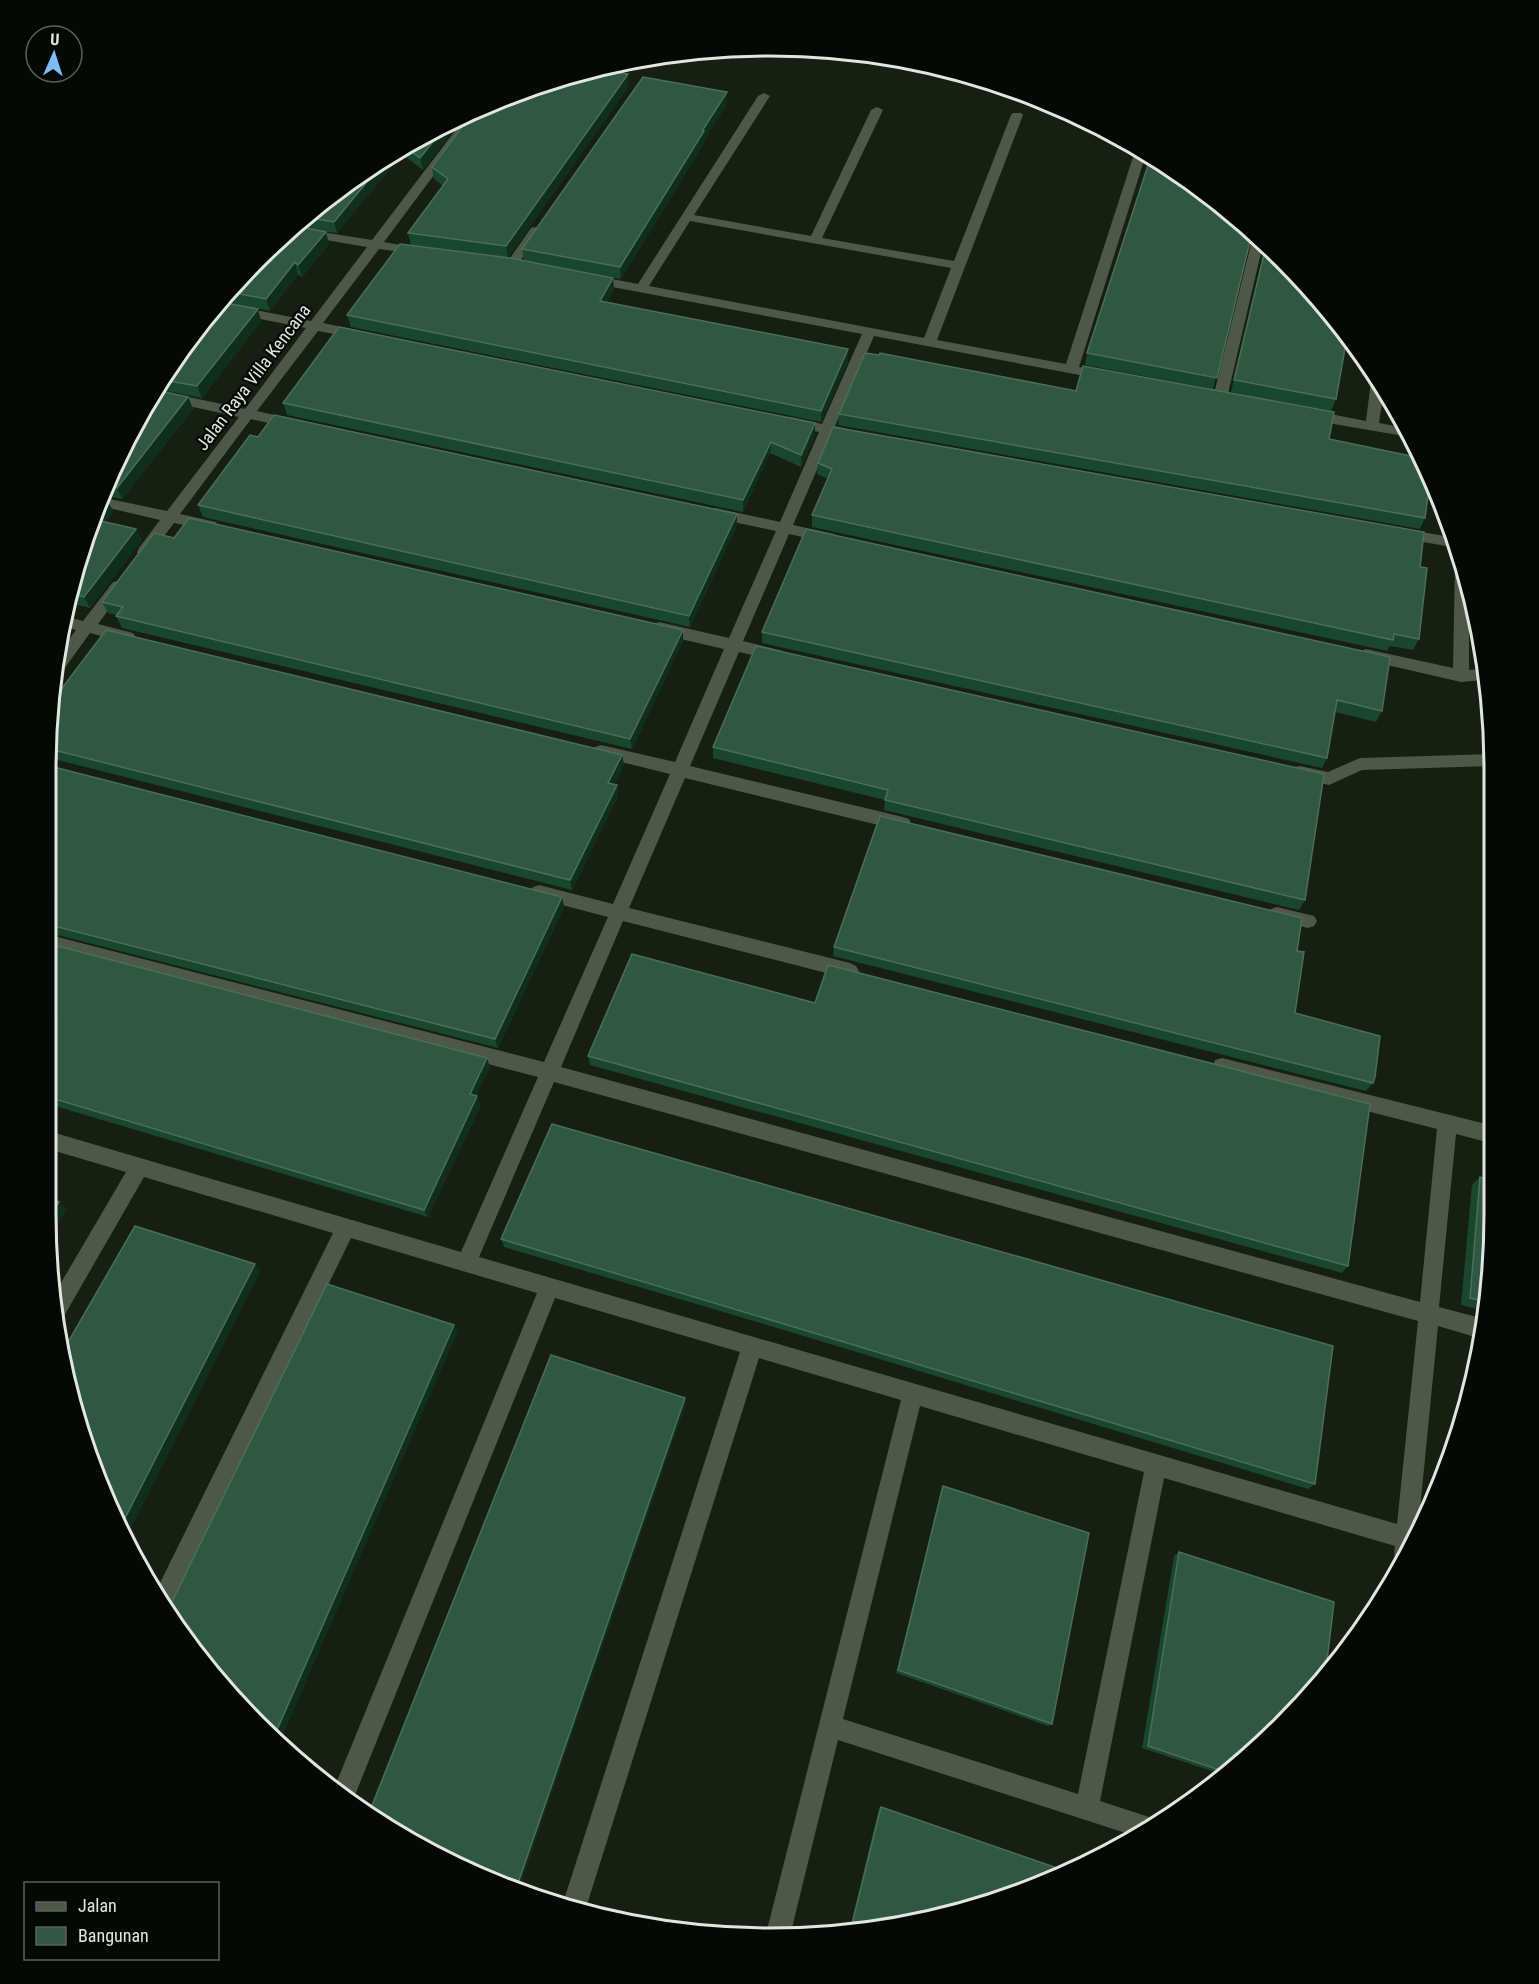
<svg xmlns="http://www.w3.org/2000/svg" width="1539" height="1984" font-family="'Roboto Condensed',sans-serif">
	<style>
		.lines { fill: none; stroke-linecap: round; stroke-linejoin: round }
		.minor { fill: #4e5848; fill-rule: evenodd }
		.wall { fill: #19462f }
		.shaded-wall { fill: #0f2f1c }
		.building { fill: #2f5742; stroke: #4a6e5a; stroke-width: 1.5 }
		.labels { text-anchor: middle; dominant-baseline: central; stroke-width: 4.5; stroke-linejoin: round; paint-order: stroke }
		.far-street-label { font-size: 18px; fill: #e1e7de; stroke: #050804 }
		.rim { fill: none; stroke: #e1e7de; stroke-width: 3 }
	</style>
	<rect width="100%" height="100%" fill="#171f12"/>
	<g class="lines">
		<g class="minor">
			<path d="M764,93L770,96L694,215L811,236L871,110L877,107L883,110L822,238L954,261L1011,115L1013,113H1021L1023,115L937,340L1066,364L1135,151L1137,149L1146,154L1079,367L1111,373L1113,376L1106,380L874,336L835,426L860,432L862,435L855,440L832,435L793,525L834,534L836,538L829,543L789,534L743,641L783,651L786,655L783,659L778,661L739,652L690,766L903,817L909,819L911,824L909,829L903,831L685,778L629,908L850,963L856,966L859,971L856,976L850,979L623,921L561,1067L1420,1302L1437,1129L1222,1074L1215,1072L1213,1066L1215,1060L1222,1058L1494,1126V1144L1456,1134L1439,1307L1484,1319L1482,1339L1438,1326L1418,1530L1400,1564L1394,1555L1395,1546L1164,1478L1100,1801L1149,1817L1158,1823L1138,1837L838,1740L790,1936L765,1938L901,1400L759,1358L585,1911L582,1914L562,1906L740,1352L555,1298L353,1800L335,1786L537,1293L351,1238L169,1611L155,1593L333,1233L144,1177L64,1316L59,1318L55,1293L126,1172L45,1148V1130L461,1252L538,1077L46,948V934L544,1062L608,917L539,899L533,897L530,892L533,887L539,885L613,904L670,774L601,757L595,755L593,751L595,747L601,745L675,762L724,649L659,634L654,632L651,628L654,624L659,622L729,638L776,531L715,518L708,513L715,508L780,522L819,432L786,425L784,422L791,417L822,424L862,334L591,283L585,279L591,275L638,284L758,96ZM690,221L951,268L924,338L649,286ZM554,1082L1418,1321L1397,1524L479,1257ZM920,1406L1144,1472L1078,1794L843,1719Z"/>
			<polygon points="482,108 481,112 384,242 423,249 425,252 423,255 379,249 323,323 366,332 368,335 366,338 361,339 318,331 257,411 300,421 302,424 300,427 295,429 251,419 180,514 216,522 218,526 216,530 211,531 174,523 149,556 139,556 137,552 139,548 160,520 96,505 100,497 167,511 239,417 152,398 156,390 245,409 306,328 230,313 228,310 230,307 235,306 311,321 367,247 284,233 290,227 372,240 467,115"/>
			<polygon points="535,227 541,231 516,267 508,267 506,264 508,261 531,228"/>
			<polygon points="1256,237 1263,244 1227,398 1220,402 1213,398 1252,240"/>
			<polygon points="1375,377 1384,389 1379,423 1406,428 1410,437 1310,420 1303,415 1310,410 1366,421 1371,381"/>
			<polygon points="1399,528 1456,538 1458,548 1394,537 1392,533 1394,529"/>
			<polygon points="1460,561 1469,605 1469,670 1482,669 1484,680 1461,682 1361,659 1358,655 1361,651 1366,649 1453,668 1455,566"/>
			<polygon points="118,581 123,582 126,586 98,624 133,633 136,637 133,641 128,643 90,633 64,669 57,670 61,650 76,630 65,627 68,617 83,621 113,582"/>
			<polygon points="1493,754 1493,766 1362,770 1329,785 1294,777 1292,772 1294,767 1300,766 1328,772 1360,758"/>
			<polygon points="1277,907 1314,916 1317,921 1314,926 1308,928 1271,919 1268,914 1271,909"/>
		</g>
	</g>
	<g class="wall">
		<polygon points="616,71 615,72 629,86 508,258 411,245 408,233 443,186 434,179 432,167"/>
		<polygon points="727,104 704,140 704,143 621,279 524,260 522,249"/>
		<polygon points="463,117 423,170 402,154 337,233 322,231 329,244 302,277 298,274 270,311 220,301 292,225 407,142"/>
		<polygon points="1210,195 1255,236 1251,239 1213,389 1085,365 1087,353"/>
		<polygon points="1265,246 1314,292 1336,399 1331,411 1231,392"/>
		<polygon points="614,290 607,302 848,361 821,422 351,327 347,315"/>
		<polygon points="261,321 202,398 157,389 195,328"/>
		<polygon points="188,397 193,409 122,499 101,495 120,449"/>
		<polygon points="283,403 815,423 815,435 801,467 770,453 743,512 287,415"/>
		<polygon points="839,414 1329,439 1425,518 1420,529 838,425"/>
		<polygon points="818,463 1420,567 1419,639 1413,650 1390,646 1387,651 812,527 812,515 828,479 817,474"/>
		<polygon points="107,500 113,511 105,522 136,529 142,540 90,608 70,603 83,537"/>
		<polygon points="198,505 737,514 737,525 690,627 203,517"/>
		<polygon points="806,529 1382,711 1376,722 1335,712 1327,758 1322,768 762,643 762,632"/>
		<polygon points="174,538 683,641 632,749 122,628 116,616 117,615 108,613 102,602"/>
		<polygon points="756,646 1305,900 1299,910 884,810 885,800 713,758 713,747"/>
		<polygon points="47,722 622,755 624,765 614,785 617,785 618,796 572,890 46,757"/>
		<polygon points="46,765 562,897 564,907 498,1048 46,932"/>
		<polygon points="46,943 490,1067 476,1096 481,1105 428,1217 45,1103 46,1004 54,991 46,985"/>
		<polygon points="834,947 1297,951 1295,1013 1373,1083 1366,1091 833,956"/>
		<polygon points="588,1056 1348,1266 1342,1273 590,1065"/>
		<polygon points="1494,1107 1494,1124 1492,1123"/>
		<polygon points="552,1124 1315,1484 1308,1489 784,1330 504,1247 501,1239"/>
		<polygon points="1494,1142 1494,1215 1484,1311 1461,1305 1472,1185 1480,1177 1487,1179 1490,1145"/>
		<polygon points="943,1486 1052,1724 1048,1726 896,1673 941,1491"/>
		<polygon points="1179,1552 1247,1759 1224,1775 1142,1748 1174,1556"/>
		<polygon points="881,1807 957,1914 850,1928 879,1808"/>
	</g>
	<g class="shaded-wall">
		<polygon points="615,65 616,71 608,83 607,71 610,66"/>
		<polygon points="628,74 629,86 508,258 506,246"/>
		<polygon points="727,92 727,104 704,140 704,143 621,279 620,267 702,131"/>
		<polygon points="463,117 423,170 420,158 446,125"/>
		<polygon points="401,147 402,154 337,233 334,222 389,155"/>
		<polygon points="326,232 329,244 302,277 298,265"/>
		<polygon points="295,262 298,274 270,311 266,299"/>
		<polygon points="613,278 614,290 601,312 600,301"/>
		<polygon points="258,309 261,321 202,398 197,386"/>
		<polygon points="848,349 848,361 821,422 821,411"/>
		<polygon points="188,397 193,409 122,499 117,488"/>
		<polygon points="815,423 815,435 801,467 801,455"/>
		<polygon points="771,442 770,453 743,512 743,500"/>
		<polygon points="107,500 113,511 98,530 92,519"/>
		<polygon points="737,514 737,525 690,627 689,616"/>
		<polygon points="136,529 142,540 90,608 84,597"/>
		<polygon points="683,630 683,641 632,749 630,739"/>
		<polygon points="622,755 624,765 610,794 608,783"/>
		<polygon points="617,785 618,796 572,890 570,880"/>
		<polygon points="562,897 564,907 498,1048 495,1039"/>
		<polygon points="487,1058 490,1067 473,1102 470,1094"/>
		<polygon points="477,1096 481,1105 428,1217 424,1210"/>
		<polygon points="59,1202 67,1209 48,1240 46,1223"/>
		<polygon points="255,1264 261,1271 126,1538 121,1526"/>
		<polygon points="454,1325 458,1331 279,1744 273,1739"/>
		<polygon points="685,1398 686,1404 520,1886 517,1886"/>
	</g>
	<g class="building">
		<polygon points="610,66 607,71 628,74 506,246 408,233 448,179 432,167 473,112 536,84"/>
		<polygon points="643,77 727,92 702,131 704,131 620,267 522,249"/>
		<polygon points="446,125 420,158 403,145 407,142"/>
		<polygon points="389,155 334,222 303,217"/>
		<polygon points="1149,162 1160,163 1210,195 1252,233 1217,378 1087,353"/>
		<polygon points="291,225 326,232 298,265 295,262 266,299 229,292"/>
		<polygon points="400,244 510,258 613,278 600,301 848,349 821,411 347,315"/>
		<polygon points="1266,246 1314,292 1347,337 1336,399 1234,380"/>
		<polygon points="220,302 258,309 197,386 163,380 195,328"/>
		<polygon points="339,327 815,423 801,455 771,442 743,500 283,403"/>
		<polygon points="865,353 879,355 880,353 1076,391 1083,366 1334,412 1329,439 1420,458 1430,480 1425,518 839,414"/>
		<polygon points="156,390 188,397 117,488 105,486 120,449"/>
		<polygon points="274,415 737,514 689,616 198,505 250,435 258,437"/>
		<polygon points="833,427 1424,532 1420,567 1427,568 1419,639 1394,634 1393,640 812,515 832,469 818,463"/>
		<polygon points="99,498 107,500 92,519 136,529 84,597 72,594 83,537"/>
		<polygon points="189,518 683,630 630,739 116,616 123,607 102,602 154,533 174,538"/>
		<polygon points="806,529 1390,657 1382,711 1337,700 1327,758 762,632"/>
		<polygon points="106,630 622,755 608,783 617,785 570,880 46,748 47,722 50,704"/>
		<polygon points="756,646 1324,774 1305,900 885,800 888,790 713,747"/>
		<polygon points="46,765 562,897 495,1039 46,924"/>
		<polygon points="880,816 1302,918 1297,951 1304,952 1295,1013 1380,1036 1375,1077 1373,1083 834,947"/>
		<polygon points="46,943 487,1058 470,1094 477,1096 424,1210 45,1096 46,1004 56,988 46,981"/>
		<polygon points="632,954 815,1003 828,965 1370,1104 1348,1266 588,1056"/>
		<polygon points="552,1124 1333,1346 1315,1484 784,1324 501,1239"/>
		<polygon points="1480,1177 1494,1181 1494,1215 1485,1302 1470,1298"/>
		<polygon points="45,1197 59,1202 46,1223 45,1215"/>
		<polygon points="135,1226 255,1264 121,1526 70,1402 63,1351"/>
		<polygon points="327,1284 454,1325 273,1739 257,1727 168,1610"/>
		<polygon points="551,1355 685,1398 517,1886 408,1842 369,1813"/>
		<polygon points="943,1486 1089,1533 1052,1724 898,1670"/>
		<polygon points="1179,1552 1334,1602 1326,1669 1247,1759 1228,1773 1148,1746"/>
		<polygon points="881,1807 1063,1870 957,1914 851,1928"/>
	</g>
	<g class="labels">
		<g class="far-street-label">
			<text transform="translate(253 377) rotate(-53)">Jalan Raya Villa Kencana</text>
		</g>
	</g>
	<path d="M0 0H1539V1984H0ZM770 56H770A714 714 0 0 1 1484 770V1214A714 714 0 0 1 770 1928H770A714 714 0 0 1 56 1214V770A714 714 0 0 1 770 56Z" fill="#050804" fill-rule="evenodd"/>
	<path class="rim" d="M770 56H770A714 714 0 0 1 1484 770V1214A714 714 0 0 1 770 1928H770A714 714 0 0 1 56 1214V770A714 714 0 0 1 770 56Z"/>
	<rect x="24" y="1882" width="195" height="78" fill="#050804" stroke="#5d615b" stroke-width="1.5"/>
	<rect x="36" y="1902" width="30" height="9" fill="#4e5848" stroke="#5d615b" stroke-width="1.5"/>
	<text x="78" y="1912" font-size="18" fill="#e1e7de">Jalan</text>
	<rect x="36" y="1927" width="30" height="18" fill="#2f5742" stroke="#5d615b" stroke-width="1.5"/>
	<text x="78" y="1942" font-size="18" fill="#e1e7de">Bangunan</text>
	<g transform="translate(54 54) rotate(3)"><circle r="28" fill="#050804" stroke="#5d615b" stroke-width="1.5"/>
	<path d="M0-4.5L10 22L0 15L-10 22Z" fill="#81bcfa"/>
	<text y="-9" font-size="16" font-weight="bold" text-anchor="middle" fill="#e1e7de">U</text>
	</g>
</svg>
